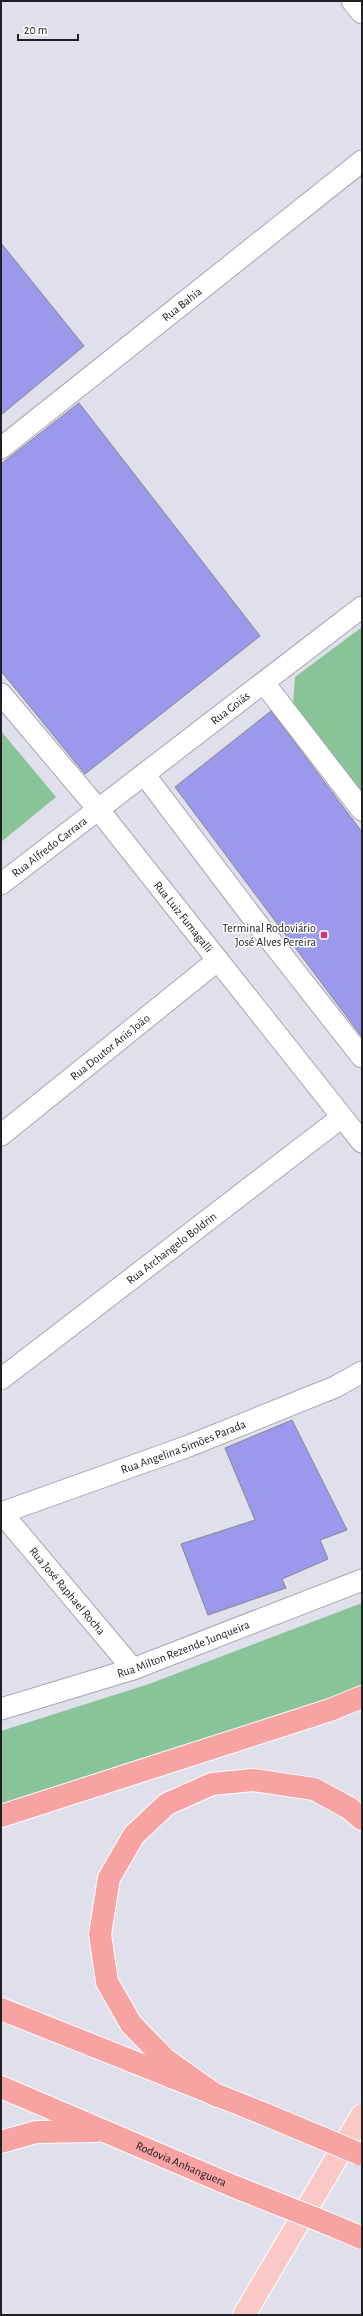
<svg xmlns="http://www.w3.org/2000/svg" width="363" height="2316" font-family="'Alegreya Sans',sans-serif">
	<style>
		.green { fill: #88c497 }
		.building { fill: #9a99eb; stroke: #858590 }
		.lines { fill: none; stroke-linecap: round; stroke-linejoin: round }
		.minor-casing { stroke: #a6a6b1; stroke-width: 23 }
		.primary-casing { stroke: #fff; stroke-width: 24 }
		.motorway-casing { stroke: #fff; stroke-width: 24 }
		.minor { stroke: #fff; stroke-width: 21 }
		.primary { stroke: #fac8c7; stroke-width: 22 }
		.motorway { stroke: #f6a3a2; stroke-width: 22 }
		.motorway-bridge-casing { stroke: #fff; stroke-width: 24; stroke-linecap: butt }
		.motorway-bridge { stroke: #f6a3a2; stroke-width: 22 }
		.poi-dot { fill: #c53c77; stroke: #fff; stroke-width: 1.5 }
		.labels { text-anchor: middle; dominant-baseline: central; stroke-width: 3; stroke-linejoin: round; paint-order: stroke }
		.street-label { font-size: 12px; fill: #202025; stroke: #fff }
		.poi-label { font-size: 12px; fill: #202025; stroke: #fff; text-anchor: end }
	</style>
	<rect width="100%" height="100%" fill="#e0e0ec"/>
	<g class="green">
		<polygon points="362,627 362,793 293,704 295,677"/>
		<polygon points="1,731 56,797 1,842"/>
		<polygon points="362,1603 362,1688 91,1775 1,1807 1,1731 149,1684"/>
	</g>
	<g class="building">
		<polygon points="1,243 84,346 1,415"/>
		<polygon points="79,403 260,636 85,774 1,671 1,464"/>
		<polygon points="271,711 362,832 362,1037 175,787"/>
		<polygon points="292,1420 347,1530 320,1540 328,1559 282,1579 286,1588 208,1615 181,1544 255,1520 225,1448"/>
	</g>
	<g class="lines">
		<g class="minor-casing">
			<g id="minor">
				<polyline points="352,1 362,13"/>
				<path id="s1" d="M1,448L362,161"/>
				<polyline points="264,683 362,810"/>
				<path id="s2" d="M1,694L98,809L362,1142"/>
				<polyline points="144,774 256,922 362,1057"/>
				<path id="s3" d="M1,884L362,607"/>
				<path id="s4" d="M1,1135L218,960"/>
				<path id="s5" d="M1,1379L342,1117"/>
				<path id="s6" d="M1,1512L133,1669"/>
				<path id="s7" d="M1,1513L186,1447L335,1387L362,1372"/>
				<path id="s8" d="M1,1709L133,1669L362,1580"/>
			</g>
		</g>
		<g class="primary-casing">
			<polyline id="primary" points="244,2315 362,2115"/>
		</g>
		<g class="motorway-casing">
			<g id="motorway">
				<polyline points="1,1816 330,1710 362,1697"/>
				<polyline points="1,2009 262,2113"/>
				<path id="s9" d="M1,2087L233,2186"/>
				<polyline points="217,2096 165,2059 131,2024 107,1982 100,1934 109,1878 134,1835 167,1804 212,1784 253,1780 314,1789 349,1808 362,1819"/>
				<polyline points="1,2142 36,2132 96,2131"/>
				<polyline points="324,2222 362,2238"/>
			</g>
		</g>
		<use href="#minor" class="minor"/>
		<use href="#primary" class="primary"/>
		<use href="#motorway" class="motorway"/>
		<g class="motorway-bridge-casing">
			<g id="motorway-bridge">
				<polyline points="262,2113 360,2154"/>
				<polyline points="233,2186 324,2222"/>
			</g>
		</g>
		<use href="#motorway-bridge" class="motorway-bridge"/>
	</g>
	<rect class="poi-dot" x="320" y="931" width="8" height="8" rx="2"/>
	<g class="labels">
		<g class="street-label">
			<text stroke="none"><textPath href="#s1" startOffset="231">Rua Bahia</textPath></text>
			<text stroke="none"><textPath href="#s3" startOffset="289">Rua Goiás</textPath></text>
			<text stroke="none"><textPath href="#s3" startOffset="61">Rua Alfredo Carrara</textPath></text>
			<text stroke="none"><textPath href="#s2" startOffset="288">Rua Luiz Fumagalli</textPath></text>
			<text stroke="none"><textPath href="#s4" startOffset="140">Rua Doutor Anis João</textPath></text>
			<text stroke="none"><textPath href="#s5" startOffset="215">Rua Archangelo Boldrin</textPath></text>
			<text stroke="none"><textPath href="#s7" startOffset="194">Rua Angelina Simões Parada</textPath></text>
			<text stroke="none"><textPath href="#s6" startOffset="103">Rua José Raphael Rocha</textPath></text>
			<text stroke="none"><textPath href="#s8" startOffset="192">Rua Milton Rezende Junqueira</textPath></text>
			<text stroke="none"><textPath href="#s9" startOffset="196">Rodovia Anhanguera</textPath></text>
		</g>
		<g class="poi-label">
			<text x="316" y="928">Terminal Rodoviário<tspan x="316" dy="14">José Alves Pereira</tspan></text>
		</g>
	</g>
	<rect width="363" height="2316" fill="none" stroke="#202025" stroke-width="4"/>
	<path d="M18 34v6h60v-6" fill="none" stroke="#202025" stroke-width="2"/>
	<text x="24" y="34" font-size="12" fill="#202025" stroke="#ffffff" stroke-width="3" paint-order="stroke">20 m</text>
</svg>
